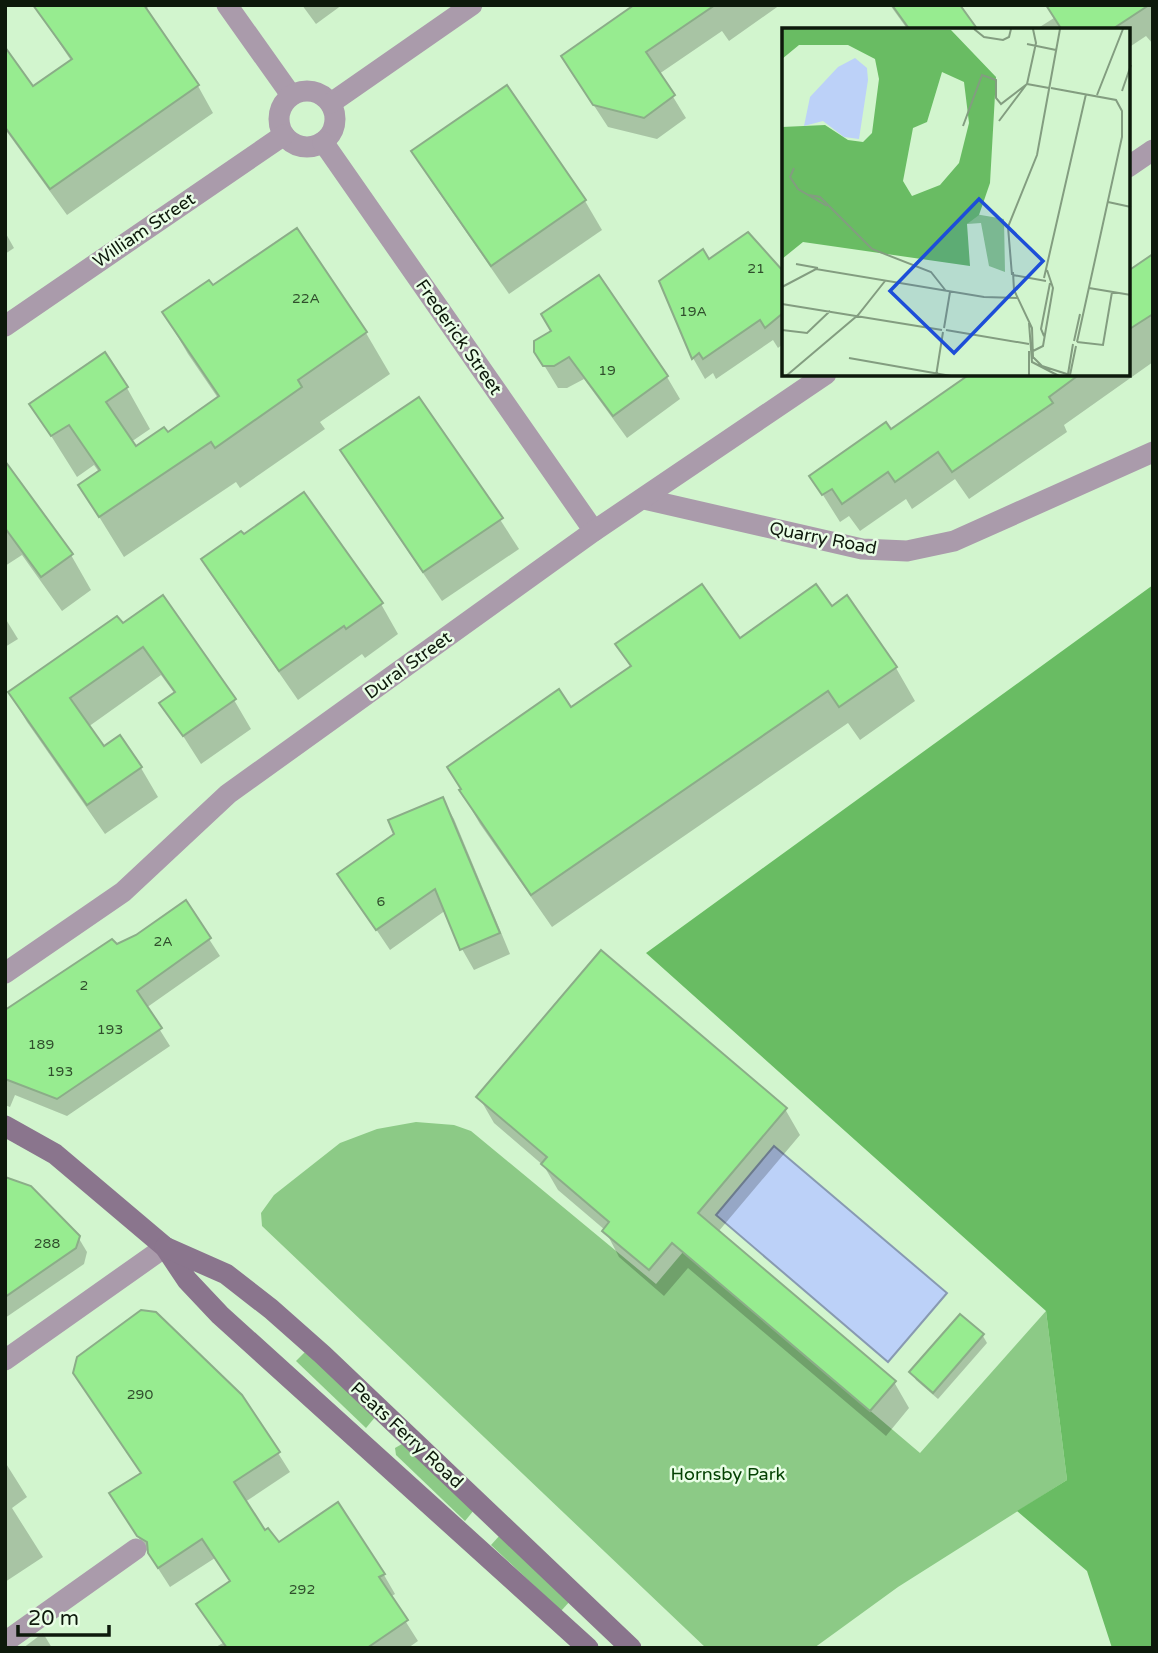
<svg xmlns="http://www.w3.org/2000/svg" width="1158" height="1653" font-family="'Varela Round',sans-serif">
	<style>
		.green { fill: #8cca86 }
		.forest { fill: #69bc63 }
		.water { fill: #bcd1f8; stroke: #889ab1; stroke-width: 2 }
		.shadow { fill: #0003 }
		.building { fill: #97ec90; stroke: #8bad88; stroke-width: 2 }
		.lines { fill: none; stroke-linecap: round; stroke-linejoin: round }
		.street { stroke: #aa9bab; stroke-width: 21 }
		.secondary { stroke: #8a758d; stroke-width: 21 }
		.labels { text-anchor: middle; dominant-baseline: central; stroke-width: 5; stroke-linejoin: round; paint-order: stroke }
		.number-label { font-size: 14px; fill: #304e2c }
		.street-label { font-size: 18px; fill: #0d190b; stroke: #e9fee6 }
		.park-label { font-size: 18px; fill: #044203; stroke: #e9fee6 }
		.inset-road { fill: none; stroke: #839d80; stroke-width: 2 }
		.view { fill: #1d4ed8; fill-opacity: 0.15; stroke: #1d4ed8; stroke-width: 3.5 }
		.inset-edge { fill: none; stroke: #0d190b; stroke-width: 3.5 }
	</style>
	<rect width="100%" height="100%" fill="#d2f5ce"/>
	<g class="green">
		<polygon points="416,1122 454,1125 471,1131 656,1284 683,1252 920,1453 1046,1311 1067,1480 898,1587 814,1648 706,1648 262,1226 261,1213 274,1195 340,1143 377,1129"/>
		<polygon points="307,1350 376,1416 366,1428 296,1361"/>
		<polygon points="402,1444 474,1510 465,1521 396,1455 395,1448"/>
		<polygon points="501,1534 571,1600 561,1611 491,1545"/>
	</g>
	<polygon class="forest" points="1153,585 1153,1648 1112,1648 1087,1571 1017,1511 1067,1480 1046,1311 646,953"/>
	<polygon class="water" points="774,1146 947,1293 888,1362 716,1215"/>
	<g class="shadow">
		<polygon points="34,5 147,5 148,7 145,10 198,86 213,113 67,215 7,132 5,133 5,50 33,89 72,62"/>
		<polygon points="302,5 342,5 316,24"/>
		<polygon points="631,5 780,5 729,41 722,31 659,74 686,118 657,139 608,127 576,78 633,8"/>
		<polygon points="890,5 958,5 976,30 908,30"/>
		<polygon points="1047,5 1153,5 1153,44 1146,36 1128,48 1128,30 1035,30 1054,18"/>
		<polygon points="414,151 585,201 602,230 509,294 431,181"/>
		<polygon points="297,231 366,333 390,374 320,422 325,429 240,488 236,482 124,557 80,486 99,472 94,465 77,477 31,404 127,388 150,429 131,442 135,448 167,434 218,398 188,354 164,313 213,288"/>
		<polygon points="5,232 14,248 5,254"/>
		<polygon points="748,235 783,273 783,344 778,348 773,340 716,379 713,373 705,379 693,358 661,281 709,261"/>
		<polygon points="1153,256 1153,362 1064,425 1067,432 969,499 955,479 912,509 906,499 860,531 849,516 840,522 811,476 890,432 973,374 1128,374 1128,273"/>
		<polygon points="536,342 667,377 680,399 627,438 584,379 567,388 558,388 536,352"/>
		<polygon points="343,450 472,476 519,549 442,601 360,480"/>
		<polygon points="5,464 71,555 91,590 62,611 22,555 5,566"/>
		<polygon points="204,560 381,604 398,634 365,658 362,654 298,700 221,589"/>
		<polygon points="846,598 896,668 915,701 860,740 848,723 552,927 480,824 461,791 631,668 618,645 739,640 831,608"/>
		<polygon points="5,618 18,639 5,647"/>
		<polygon points="122,625 234,700 251,729 201,764 162,703 175,694 161,675 88,727 104,749 141,768 158,797 105,834 27,722 10,693"/>
		<polygon points="442,799 454,819 510,954 474,970 462,949 446,910 390,950 339,874"/>
		<polygon points="185,902 220,956 146,1008 170,1046 67,1116 15,1095 10,1107 5,1105 5,1012 137,937"/>
		<polygon points="479,1097 785,1109 800,1135 718,1232 894,1382 909,1408 886,1436 688,1268 664,1296 619,1257 605,1230 558,1190 544,1166 494,1123"/>
		<polygon points="5,1179 78,1237 87,1252 84,1264 5,1318"/>
		<polygon points="960,1316 983,1336 987,1343 938,1399 916,1380 912,1373"/>
		<polygon points="75,1373 278,1453 290,1472 245,1502 265,1532 278,1544 338,1505 384,1575 395,1594 390,1597 418,1641 408,1648 214,1648 223,1643 199,1605 231,1582 215,1558 170,1587 123,1514 142,1474"/>
		<polygon points="5,1462 27,1497 12,1508 43,1557 5,1582"/>
		<polygon points="43,1633 52,1648 23,1648"/>
	</g>
	<g class="building">
		<polygon points="33,5 144,5 199,85 50,189 5,127 5,47 33,86 72,59"/>
		<polygon points="634,5 715,5 646,52 675,95 644,118 593,105 561,56"/>
		<polygon points="892,5 960,5 978,30 910,30"/>
		<polygon points="1046,5 1149,5 1111,30 1062,30"/>
		<polygon points="507,85 586,200 491,266 411,151"/>
		<polygon points="297,228 367,332 298,380 302,387 215,448 211,442 99,517 78,485 100,470 69,425 51,436 29,404 105,352 128,387 106,402 136,446 164,427 168,432 219,396 162,312 209,280 213,285"/>
		<polygon points="748,232 783,271 783,313 765,328 760,320 703,359 699,353 692,359 659,281 703,249 709,259"/>
		<polygon points="1153,254 1153,314 1128,330 1128,271"/>
		<polygon points="599,275 668,376 613,416 569,357 554,366 543,366 534,352 534,341 551,331 541,314"/>
		<polygon points="970,374 1080,374 1049,397 1053,403 952,472 938,452 895,482 888,472 842,504 832,489 822,495 809,476 886,422 891,429"/>
		<polygon points="419,397 503,518 423,572 340,450"/>
		<polygon points="5,461 73,554 41,577 5,528"/>
		<polygon points="304,492 383,603 346,629 344,626 279,671 201,559 241,531 244,534"/>
		<polygon points="702,584 740,638 816,584 832,606 847,595 897,667 839,707 828,691 531,895 459,790 461,789 447,767 559,689 571,707 631,666 615,644"/>
		<polygon points="163,595 236,699 183,736 159,703 175,692 143,647 70,698 104,746 120,735 142,767 87,805 8,692 117,616 123,623"/>
		<polygon points="443,797 500,933 460,950 435,889 376,930 337,874 394,834 388,820"/>
		<polygon points="186,900 211,938 137,991 162,1028 57,1099 5,1079 5,1010 112,939 117,944 136,935"/>
		<polygon points="601,950 787,1108 698,1213 896,1381 870,1411 672,1243 649,1270 602,1231 609,1222 541,1164 547,1157 476,1097"/>
		<polygon points="5,1177 31,1186 80,1236 76,1248 5,1297"/>
		<polygon points="141,1310 156,1312 242,1395 280,1452 234,1482 265,1530 268,1528 279,1542 338,1502 385,1574 379,1577 408,1620 367,1648 227,1648 196,1604 230,1581 202,1539 158,1568 148,1553 147,1542 137,1536 109,1493 141,1473 73,1373 77,1357"/>
		<polygon points="960,1314 984,1334 933,1393 909,1372"/>
	</g>
	<g class="lines">
		<g class="street">
			<polyline points="227,5 291,95"/>
			<circle cx="307" cy="119" r="28"/>
			<polyline points="331,103 472,5"/>
			<polyline points="323,142 594,531"/>
			<polyline points="1128,167 1153,150"/>
			<polyline points="5,326 284,135"/>
			<polyline points="644,499 862,549 907,551 954,541 1153,452"/>
			<polyline points="5,973 123,892 228,794 594,531 826,374"/>
			<polyline points="5,1360 165,1247"/>
			<polyline points="5,1642 136,1549"/>
		</g>
		<g class="secondary">
			<polyline points="5,1126 55,1154 165,1247 187,1280 220,1315 588,1648"/>
			<polyline points="165,1247 226,1274 271,1309 323,1355 631,1648"/>
		</g>
	</g>
	<g class="labels">
		<g class="number-label">
			<text x="756" y="268">21</text>
			<text x="306" y="298">22A</text>
			<text x="693" y="311">19A</text>
			<text x="607" y="370">19</text>
			<text x="381" y="901">6</text>
			<text x="163" y="941">2A</text>
			<text x="84" y="985">2</text>
			<text x="110" y="1029">193</text>
			<text x="41" y="1044">189</text>
			<text x="60" y="1071">193</text>
			<text x="47" y="1243">288</text>
			<text x="140" y="1394">290</text>
			<text x="302" y="1589">292</text>
		</g>
		<g class="street-label">
			<text transform="translate(144 230) rotate(-34)">William Street</text>
			<text transform="translate(459 337) rotate(55)">Frederick Street</text>
			<text transform="translate(823 538) rotate(11)">Quarry Road</text>
			<text transform="translate(408 665) rotate(-36)">Dural Street</text>
			<text transform="translate(407 1435) rotate(43)">Peats Ferry Road</text>
		</g>
		<g class="park-label">
			<text x="728" y="1474">Hornsby Park</text>
		</g>
	</g>
	<g transform="translate(782 28)">
		<rect width="348" height="348" fill="#d2f5ce"/>
		<path d="M193,186L222,191L223,244L207,238L199,195L185,196Z" fill="#8cca86"/>
		<path d="M0,1L169,2L214,49L208,155L197,187L185,196L188,238L21,214L0,231V99L43,97L66,112L81,114L90,105L97,51L93,31L66,17H17L0,31ZM160,44L182,54L187,95L177,135L158,157L130,168L121,153L131,100L145,94Z" fill="#69bc63" fill-rule="evenodd"/>
		<path d="M73,30L85,40L86,52L77,111L62,109L41,93L22,98L28,69L56,39Z" fill="#bcd1f8"/>
		<path class="inset-road" d="M192,1L202,9L221,12L227,9L229,1M245,16L274,22M245,56L254,15L251,1M245,56L267,60M269,60L334,72L340,83V109L295,314M340,63L349,37M315,67L341,1M217,93L244,57M181,98L200,47L214,52V70L219,76L245,56M12,140L8,149L16,161L45,178M27,167L38,169L90,221L149,244L164,263M326,174L349,179M14,236L36,240M231,244L232,262L250,300L251,329L260,338L288,347M230,247L226,199L255,127L278,1M231,247L264,253M262,250L304,66M0,259L34,241L202,269L236,270M307,260L349,267M0,276L160,302M247,295L250,334L277,348M162,300L168,264M0,302L25,305L48,283M164,302L247,316M262,308L259,301L268,255M292,313L298,286M295,314L321,317L330,264M251,323L261,318L271,260L265,242M67,330L169,348M286,346L291,316M288,347L294,318M4,348L76,287L103,253M154,348L161,304M247,348V323"/>
		<path class="view" d="M197,171L261,233L172,325L108,263Z"/>
		<rect width="348" height="348" class="inset-edge"/>
	</g>
	<rect width="1158" height="1653" fill="none" stroke="#0d190b" stroke-width="14"/>
	<path d="M18 1625v10h91v-10" fill="none" stroke="#0d190b" stroke-width="3.5"/>
	<text x="28" y="1625" font-size="21" fill="#0d190b" stroke="#e9fee6" stroke-width="5" paint-order="stroke">20 m</text>
</svg>
